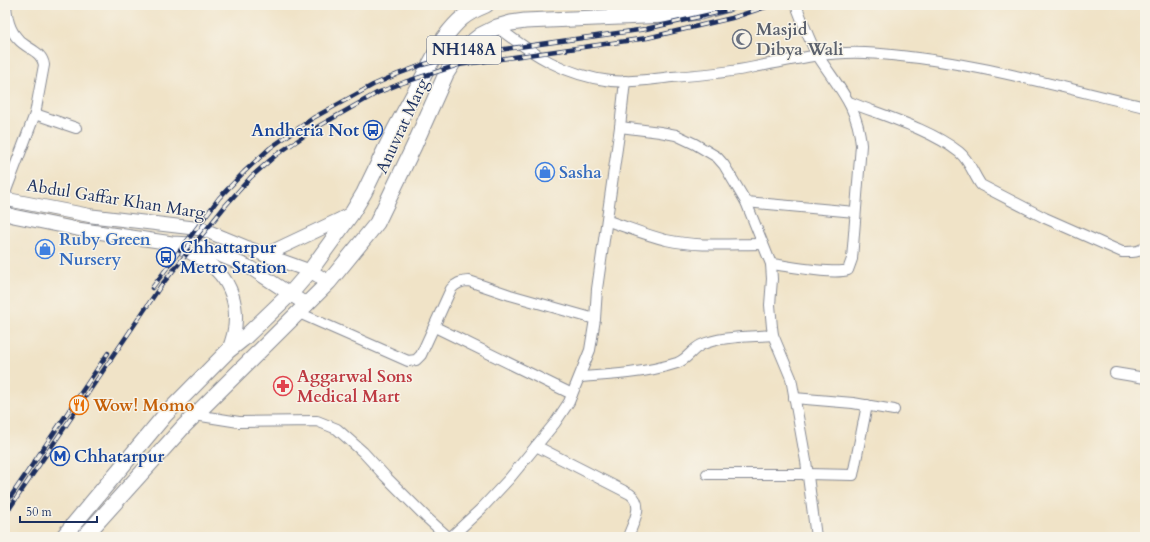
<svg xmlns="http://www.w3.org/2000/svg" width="1150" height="542" font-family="Cardo,serif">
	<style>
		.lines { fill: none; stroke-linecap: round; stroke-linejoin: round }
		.minor-casing { stroke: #868992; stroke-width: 12 }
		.major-casing { stroke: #868992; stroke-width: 15 }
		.highway-casing { stroke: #868992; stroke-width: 17 }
		.minor { stroke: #fff; stroke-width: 10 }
		.major { stroke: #fff; stroke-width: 13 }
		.highway { stroke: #fff; stroke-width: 15 }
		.rail-casing { stroke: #1b2f5e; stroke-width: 4.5 }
		.rail { stroke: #f7f3e8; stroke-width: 3; stroke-dasharray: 9; stroke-linecap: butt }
		.labels { text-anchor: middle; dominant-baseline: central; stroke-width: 3; stroke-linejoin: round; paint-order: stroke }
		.shield { fill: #f7f3e8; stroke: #5d6a87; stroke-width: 1 }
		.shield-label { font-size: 16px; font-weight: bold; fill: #1b2f5e }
		.worship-label { font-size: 17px; font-weight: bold; fill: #5b616d; stroke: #f7f3e8; text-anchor: start }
		.street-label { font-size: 17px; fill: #1b2f5e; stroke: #f7f3e8 }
		.transit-label { font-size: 17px; font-weight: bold; fill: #164399; stroke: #f7f3e8; text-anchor: start }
		.shop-label { font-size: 17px; font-weight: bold; fill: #366cbe; stroke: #f7f3e8; text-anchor: start }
		.health-label { font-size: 17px; font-weight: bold; fill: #be3a42; stroke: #f7f3e8; text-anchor: start }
		.food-label { font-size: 17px; font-weight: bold; fill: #c56008; stroke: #f7f3e8; text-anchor: start }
	</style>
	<rect width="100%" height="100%" fill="#f7f3e8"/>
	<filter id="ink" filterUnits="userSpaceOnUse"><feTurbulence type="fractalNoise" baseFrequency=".025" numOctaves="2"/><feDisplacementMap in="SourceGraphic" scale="8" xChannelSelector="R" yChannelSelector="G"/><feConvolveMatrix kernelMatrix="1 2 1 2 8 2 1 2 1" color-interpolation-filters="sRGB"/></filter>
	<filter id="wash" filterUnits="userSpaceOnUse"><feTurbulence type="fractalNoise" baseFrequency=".012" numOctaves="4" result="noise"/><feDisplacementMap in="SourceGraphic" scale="16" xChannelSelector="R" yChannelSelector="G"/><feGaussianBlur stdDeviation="0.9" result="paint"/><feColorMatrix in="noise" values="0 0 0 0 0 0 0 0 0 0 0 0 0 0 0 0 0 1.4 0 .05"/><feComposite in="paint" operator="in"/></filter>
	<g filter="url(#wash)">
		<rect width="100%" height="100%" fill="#f0e3c7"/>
	</g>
	<g filter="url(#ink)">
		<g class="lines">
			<g class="minor-casing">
				<g id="minor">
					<path d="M497,27C532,54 566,76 611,81C631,83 652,79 672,77C700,75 727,73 755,67C791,60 828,51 865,53C960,58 1052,85 1145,107"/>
					<path d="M849,102C884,116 930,129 959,152C970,161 973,174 981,185L1045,218L1122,252C1130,252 1139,253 1145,247"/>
					<polyline points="35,114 76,128"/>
					<polyline points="620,127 660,132 676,135 695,144 717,157 724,165 746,202 771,264 772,279 770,305 772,327 773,335 791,378 806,461 816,537"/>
					<path d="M5,193L35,114L44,65C42,51 27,49 19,40C9,30 7,18 6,5"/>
					<polyline points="746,202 855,212"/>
					<path d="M608,221C627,227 646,235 666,240C698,247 731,244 763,244"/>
					<path d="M771,264C789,266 833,275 848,270L852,259L861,145C858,106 838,87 818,56C809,41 803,22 796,5"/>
					<path d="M299,313L408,361L416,360L421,355L451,289C456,283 461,281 469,281L510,295L595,319"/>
					<polyline points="435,327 572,394"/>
					<polyline points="1115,373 1145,378"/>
					<path d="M580,377C612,375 646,373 677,363C688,359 691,350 701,345C720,336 751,337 773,335"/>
					<polyline points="794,398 853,403 894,410"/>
					<polyline points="195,415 239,422 317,421 337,429 363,452 385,476 427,518 448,537"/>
					<path d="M536,446L630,494C645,505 633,522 628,537"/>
					<polyline points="707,474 807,474 853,475 867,405"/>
					<polyline points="451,537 482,508 509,479 555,423 569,402 590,350 595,319 597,289 620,127 625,81"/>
				</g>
			</g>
			<g class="major-casing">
				<g id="major">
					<polyline points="5,199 92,216 202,229 265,255 310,271 329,282"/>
					<polyline points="5,213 13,216 77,229 172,243 192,244 249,267 307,305"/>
					<path d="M177,245C189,252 201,258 212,266C238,288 241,322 228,351"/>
					<polyline points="265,255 339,220 352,213"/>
				</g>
			</g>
			<g class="highway-casing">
				<g id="highway">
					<path d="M63,537L165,415L228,351L243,339L291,293L310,271L352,213L364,193L395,129L444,38C458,20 464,14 486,5"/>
					<polyline points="84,537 184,426 329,282 377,223 414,146 446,74 453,63 463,50 472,42 481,35 497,27 511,23 525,21 667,15 700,12 725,5"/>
				</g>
			</g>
			<use href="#minor" class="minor"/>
			<use href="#major" class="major"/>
			<use href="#highway" class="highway"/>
			<g class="rail-casing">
				<g id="rail">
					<polyline points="152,288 219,198 244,172 270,148 313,118 373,85 398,74 422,65 456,56 646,29 729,10 743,5"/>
					<polyline points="5,505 108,353"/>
					<polyline points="5,515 160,287 226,205 251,177 276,155 319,126 377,93 405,82 458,65 647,38 732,18 772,5"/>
				</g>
			</g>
			<use href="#rail" class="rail"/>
		</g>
	</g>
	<defs>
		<g id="mosque-ring" transform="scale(1)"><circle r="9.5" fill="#f7f3e8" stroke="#6b7280" stroke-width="1.5"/><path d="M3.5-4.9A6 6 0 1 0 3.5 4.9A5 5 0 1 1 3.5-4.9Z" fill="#6b7280"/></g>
		<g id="bus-ring" transform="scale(1)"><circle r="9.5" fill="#f7f3e8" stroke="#1a4fb4" stroke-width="1.5"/><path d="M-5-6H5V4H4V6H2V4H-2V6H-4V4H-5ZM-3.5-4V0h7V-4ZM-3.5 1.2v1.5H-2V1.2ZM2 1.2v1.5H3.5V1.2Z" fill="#1a4fb4"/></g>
		<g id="shop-ring" transform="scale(1)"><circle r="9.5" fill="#f7f3e8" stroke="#3f7fe0" stroke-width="1.5"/><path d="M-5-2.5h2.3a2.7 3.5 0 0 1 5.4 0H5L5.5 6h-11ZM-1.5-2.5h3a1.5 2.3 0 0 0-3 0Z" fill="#3f7fe0"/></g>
		<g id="pharmacy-ring" transform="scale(1)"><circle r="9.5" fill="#f7f3e8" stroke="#e0444e" stroke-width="1.5"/><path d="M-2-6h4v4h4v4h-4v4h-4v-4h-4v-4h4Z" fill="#e0444e"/></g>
		<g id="restaurant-ring" transform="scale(1)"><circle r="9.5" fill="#f7f3e8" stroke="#e8710a" stroke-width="1.5"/><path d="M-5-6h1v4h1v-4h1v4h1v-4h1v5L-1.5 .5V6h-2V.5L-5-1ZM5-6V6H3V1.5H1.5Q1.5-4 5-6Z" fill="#e8710a"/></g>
		<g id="metro-ring" transform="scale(1)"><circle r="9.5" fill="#f7f3e8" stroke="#1a4fb4" stroke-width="1.5"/><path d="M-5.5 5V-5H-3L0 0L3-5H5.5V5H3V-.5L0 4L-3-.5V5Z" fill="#1a4fb4"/></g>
	</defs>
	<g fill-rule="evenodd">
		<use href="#mosque-ring" x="742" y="39"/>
		<use href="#bus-ring" x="373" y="130"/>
		<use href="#shop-ring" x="545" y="172"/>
		<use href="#shop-ring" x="45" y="249"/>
		<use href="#bus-ring" x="166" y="257"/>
		<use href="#pharmacy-ring" x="283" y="386"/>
		<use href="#restaurant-ring" x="79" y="405"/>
		<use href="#metro-ring" x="60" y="456"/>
	</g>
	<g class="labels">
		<rect class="shield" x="427" y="36" width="74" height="28" rx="3"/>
		<g class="shield-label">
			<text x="464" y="50">NH148A</text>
		</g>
		<g class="worship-label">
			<text x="756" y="29">Masjid<tspan x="756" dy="20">Dibya Wali</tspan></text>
		</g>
		<g class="street-label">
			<text transform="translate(402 126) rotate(-65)">Anuvrat Marg</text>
			<text transform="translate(116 199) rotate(9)">Abdul Gaffar Khan Marg</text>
		</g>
		<g class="transit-label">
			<text x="359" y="130" text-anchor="end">Andheria Not</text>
			<text x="180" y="247">Chhattarpur<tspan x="180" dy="20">Metro Station</tspan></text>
			<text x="74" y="456">Chhatarpur</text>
		</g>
		<g class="shop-label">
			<text x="559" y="172">Sasha</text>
			<text x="59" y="239">Ruby Green<tspan x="59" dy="20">Nursery</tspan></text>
		</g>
		<g class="health-label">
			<text x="297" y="376">Aggarwal Sons<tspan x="297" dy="20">Medical Mart</tspan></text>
		</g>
		<g class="food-label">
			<text x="93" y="405">Wow! Momo</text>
		</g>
	</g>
	<rect width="1150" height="542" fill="none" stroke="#f7f3e8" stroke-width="20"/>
	<path d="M20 516v6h77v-6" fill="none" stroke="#1b2f5e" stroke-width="2"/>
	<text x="26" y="516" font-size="12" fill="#1b2f5e" stroke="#f7f3e8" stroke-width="3" paint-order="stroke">50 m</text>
</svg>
